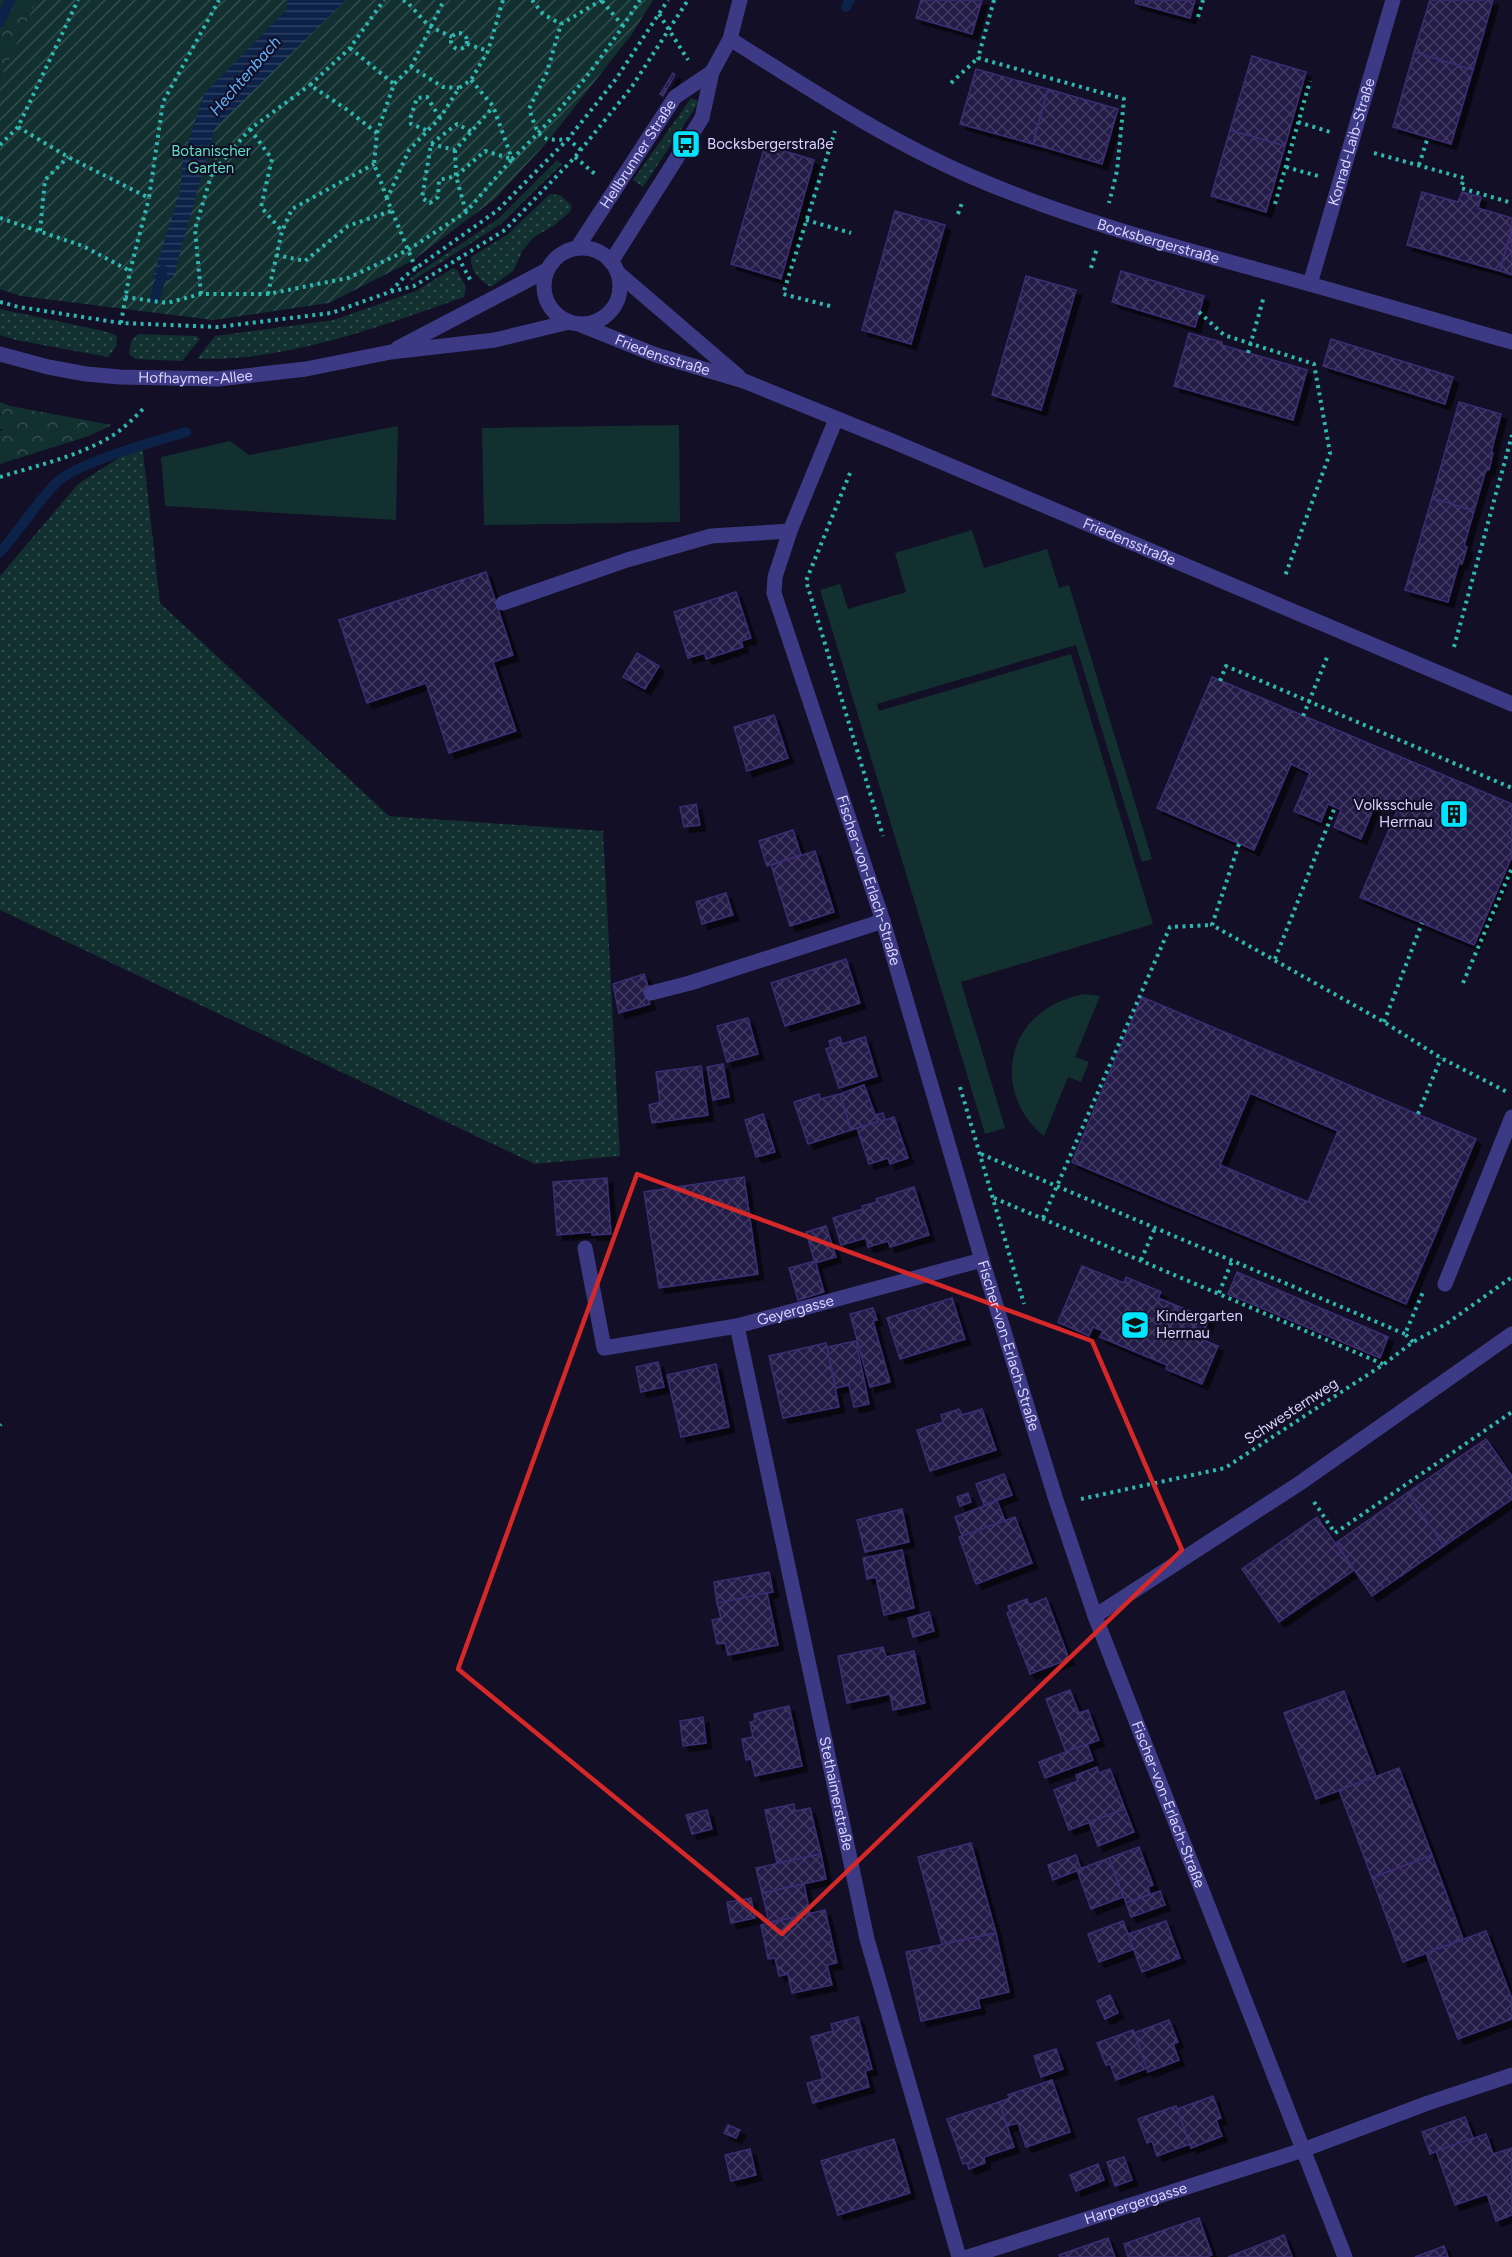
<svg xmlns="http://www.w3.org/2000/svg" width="1512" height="2257" font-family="Figtree,sans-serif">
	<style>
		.grass { fill: url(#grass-dots) }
		.forest { fill: url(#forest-crowns) }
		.garden { fill: url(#garden-furrows) }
		.pitch { fill: #12302f }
		.water { fill: url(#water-rules) }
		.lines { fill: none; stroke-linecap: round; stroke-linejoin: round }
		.stream { stroke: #0c2248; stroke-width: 10 }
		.building { fill: url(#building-cross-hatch); stroke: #3b2d73; stroke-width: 1.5; fill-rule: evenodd; filter: url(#shadow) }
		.path { stroke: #2fb8b0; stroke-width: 4; stroke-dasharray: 3 4.5; stroke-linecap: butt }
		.minor { stroke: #3d3a85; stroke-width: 15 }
		.marked { fill: none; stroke: #d62828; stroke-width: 4.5; stroke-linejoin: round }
		.labels { text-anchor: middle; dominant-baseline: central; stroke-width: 4.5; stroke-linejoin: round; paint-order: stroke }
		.street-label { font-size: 15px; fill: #d9d4ff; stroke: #130f26 }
		.poi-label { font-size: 15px; fill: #d9d4ff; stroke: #130f26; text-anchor: start }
		.park-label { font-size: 15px; fill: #5fe0c0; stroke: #130f26 }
		.water-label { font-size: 16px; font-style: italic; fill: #62b6ff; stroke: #130f26 }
	</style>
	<defs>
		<pattern id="grass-dots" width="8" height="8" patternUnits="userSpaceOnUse" patternTransform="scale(1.5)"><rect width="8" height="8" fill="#12302f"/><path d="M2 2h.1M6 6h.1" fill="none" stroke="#344d4e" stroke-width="1.8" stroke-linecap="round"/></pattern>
		<pattern id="forest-crowns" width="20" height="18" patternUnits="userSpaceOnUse" patternTransform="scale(1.5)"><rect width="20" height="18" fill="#12302f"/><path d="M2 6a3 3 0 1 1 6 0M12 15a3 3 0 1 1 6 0" fill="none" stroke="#344d4e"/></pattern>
		<pattern id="garden-furrows" width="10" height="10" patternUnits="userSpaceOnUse" patternTransform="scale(1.5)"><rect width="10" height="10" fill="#12302f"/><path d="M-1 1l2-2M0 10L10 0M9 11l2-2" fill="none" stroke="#344d4e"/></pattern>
		<pattern id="water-rules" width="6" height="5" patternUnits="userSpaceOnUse" patternTransform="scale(1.5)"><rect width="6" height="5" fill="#0c2248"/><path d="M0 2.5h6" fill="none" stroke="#2f4163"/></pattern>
		<pattern id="building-cross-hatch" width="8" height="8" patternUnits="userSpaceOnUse" patternTransform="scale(1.5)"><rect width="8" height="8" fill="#241b47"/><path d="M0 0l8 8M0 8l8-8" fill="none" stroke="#433b63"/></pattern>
		<filter id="shadow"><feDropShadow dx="5.5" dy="5.5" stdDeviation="0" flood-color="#0009"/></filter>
	</defs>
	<rect width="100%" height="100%" fill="#130f26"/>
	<g class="grass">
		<polygon points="691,98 698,101 697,105 643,187 633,180"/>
		<polygon points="557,160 562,164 501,224 412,281 410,278 498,219"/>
		<path d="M550,194L560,195L572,206L570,212L553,226L534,237L523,250L513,271L491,287C479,280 470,271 471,257L508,234Z"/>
		<path d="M453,268L457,270L466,288L464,297C378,327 289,361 197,359L215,336L334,320L416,291Z"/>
		<polygon points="0,309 108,332 117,336 116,347 108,357 16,340 0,335"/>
		<polygon points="138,334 197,336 200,339 182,361 135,359 129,354 131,341"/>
		<polygon points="142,443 160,603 389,816 603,831 620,1156 535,1164 0,910 0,576 78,484"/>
	</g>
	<g class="forest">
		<polygon points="0,0 37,0 0,79"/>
		<polygon points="0,402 10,406 112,425 89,436 0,464 0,431 3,430 0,429"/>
	</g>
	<polygon class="garden" points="37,0 653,0 632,34 548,141 495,199 412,261 329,303 213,320 21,296 0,289 0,79"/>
	<g class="pitch">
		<polygon points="679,425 680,522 484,525 482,428"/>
		<polygon points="398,426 396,520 165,506 161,457 230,441 249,455"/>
		<polygon points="972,530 984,568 1047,549 1059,588 1069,585 1152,859 1142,862 1076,645 877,704 879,711 1071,654 1153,924 961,982 1005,1128 985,1134 820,590 840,584 848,609 906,592 895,553"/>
		<path d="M1084,994L1100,996L1075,1057L1089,1062L1081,1082L1068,1077L1044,1136C1004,1105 999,1044 1042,1012C1054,1002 1069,998 1084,994Z"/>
	</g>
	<polygon class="water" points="288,0 346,0 215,128 173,278 159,284 153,276 180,192 183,158 204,94 286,10"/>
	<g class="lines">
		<g class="stream">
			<polyline points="846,7 850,0"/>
			<polyline points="0,22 10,0"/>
			<polyline points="155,298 163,270"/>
			<path d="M0,552C19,531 35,505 55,484C75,463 156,441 186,432"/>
		</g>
	</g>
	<g class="building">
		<polygon points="921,0 982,0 972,34 916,18"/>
		<polygon points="1136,0 1195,0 1190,18 1135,3"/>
		<polygon points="1430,0 1493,0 1473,70 1414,52"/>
		<polygon points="1414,52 1473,70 1451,144 1393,127"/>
		<polygon points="1252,56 1306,72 1285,146 1230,130"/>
		<polygon points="976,69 1048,89 1033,144 960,124"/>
		<polygon points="673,73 675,75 663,96 660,94"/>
		<polygon points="1048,89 1118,109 1102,164 1033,144"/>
		<polygon points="1230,130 1285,146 1266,212 1211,196"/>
		<polygon points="765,145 814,160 781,279 731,264"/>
		<polygon points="1422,192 1458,202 1462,192 1481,197 1478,208 1512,218 1512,228 1500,271 1407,245"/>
		<polygon points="895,211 945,225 911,344 862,330"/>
		<polygon points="1512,228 1512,275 1500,271"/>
		<polygon points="1121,271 1204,296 1195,327 1112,302"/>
		<polygon points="1026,276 1076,290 1041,410 992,395"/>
		<polygon points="1189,333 1222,342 1222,345 1307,370 1293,420 1174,386"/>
		<polygon points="1331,339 1453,377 1445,404 1323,366"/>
		<polygon points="1459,402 1501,414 1491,453 1493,453 1489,470 1486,470 1474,511 1432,498"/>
		<polygon points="1432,498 1474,511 1464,546 1467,547 1462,564 1459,563 1448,602 1405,590"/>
		<polygon points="486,572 513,655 493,662 516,731 449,753 426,683 367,703 339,620"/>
		<polygon points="736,592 751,638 741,641 743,647 706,659 705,653 688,658 674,612"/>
		<polygon points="637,653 659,666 645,689 623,677"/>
		<polygon points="1212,677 1512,804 1512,856 1474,945 1360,897 1397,811 1376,802 1361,839 1334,827 1341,810 1335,807 1328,804 1321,822 1294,811 1310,773 1291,764 1254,850 1157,808"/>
		<polygon points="774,715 788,758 747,771 734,727"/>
		<polygon points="696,804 700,825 684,827 680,807"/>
		<polygon points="793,830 801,855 767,866 759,841"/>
		<polygon points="815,851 834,912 790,926 771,865"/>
		<polygon points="726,893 733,915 702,924 696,902"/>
		<polygon points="846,959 860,1003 785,1026 771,983"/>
		<polygon points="644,974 649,989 645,990 650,1004 619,1013 613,984"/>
		<path d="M1142,997L1476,1139L1406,1304L1072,1162ZM1250,1093L1338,1131L1308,1202L1220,1165Z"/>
		<polygon points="748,1018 758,1054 727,1062 717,1026"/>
		<polygon points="840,1037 842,1044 865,1037 877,1076 839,1088 826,1049 831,1047 829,1041"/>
		<polygon points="723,1064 729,1097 713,1100 707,1067"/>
		<polygon points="701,1066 708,1115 652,1123 649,1105 660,1102 656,1072"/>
		<polygon points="864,1085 878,1122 851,1130 840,1094"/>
		<polygon points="819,1094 820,1099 840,1094 851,1130 808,1144 794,1102"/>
		<polygon points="883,1113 885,1120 894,1117 908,1158 890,1164 888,1158 869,1164 857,1128 878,1122 875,1115"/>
		<polygon points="763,1114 775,1152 756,1157 745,1120"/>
		<polygon points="744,1177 758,1274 659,1288 644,1192"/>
		<polygon points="607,1178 611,1234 592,1235 592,1232 557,1235 553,1182"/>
		<polygon points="914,1187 929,1235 890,1247 888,1241 868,1247 866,1238 841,1245 833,1218 863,1209 862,1206 877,1202 876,1199"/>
		<polygon points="826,1226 836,1257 815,1263 806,1232"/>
		<polygon points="815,1261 824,1292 798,1300 789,1268"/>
		<polygon points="1082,1266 1124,1283 1126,1277 1161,1292 1158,1298 1209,1319 1201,1339 1218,1346 1202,1384 1166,1369 1167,1365 1100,1337 1103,1331 1093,1327 1089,1336 1058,1322"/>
		<polygon points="1237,1272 1388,1337 1380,1358 1228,1294"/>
		<polygon points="952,1298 965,1339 900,1359 887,1318"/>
		<polygon points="873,1308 877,1320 873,1321 890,1382 870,1387 850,1314"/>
		<polygon points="856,1341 869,1404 854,1407 849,1385 836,1388 827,1347"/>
		<polygon points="826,1343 839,1407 783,1418 769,1356"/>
		<polygon points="658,1362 664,1387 641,1392 636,1367"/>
		<polygon points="716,1364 729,1427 681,1437 667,1375"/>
		<polygon points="959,1409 962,1415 982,1409 996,1450 930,1471 917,1430 943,1422 941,1415"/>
		<polygon points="1486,1439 1512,1476 1512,1499 1444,1546 1407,1493"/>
		<polygon points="1004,1474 1012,1495 984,1505 976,1484"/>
		<polygon points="968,1493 971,1502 960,1506 957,1497"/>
		<polygon points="1407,1493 1444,1546 1372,1596 1336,1543"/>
		<polygon points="997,1501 1005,1521 962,1536 955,1517"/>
		<polygon points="902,1509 909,1542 865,1552 857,1520"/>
		<polygon points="1015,1517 1032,1563 976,1584 959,1537"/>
		<polygon points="1317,1517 1354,1570 1279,1622 1242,1569"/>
		<polygon points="902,1550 914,1608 884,1615 876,1577 867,1579 863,1558"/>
		<polygon points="769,1572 773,1592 717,1603 714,1582"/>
		<polygon points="767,1593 778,1645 728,1655 725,1643 717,1644 712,1620 721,1618 717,1603"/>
		<polygon points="1046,1598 1069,1659 1030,1674 1007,1613 1010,1612 1008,1606 1027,1599 1029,1605"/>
		<polygon points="929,1612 934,1631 913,1637 908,1618"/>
		<polygon points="883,1647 886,1657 914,1651 925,1703 893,1710 890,1694 847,1703 838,1656"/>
		<polygon points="1070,1690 1079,1713 1088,1710 1099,1740 1066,1752 1046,1699"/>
		<polygon points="1344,1691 1376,1777 1316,1799 1284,1713"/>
		<polygon points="789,1706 802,1766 755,1776 751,1759 746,1760 742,1739 753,1737 750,1722 755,1721 754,1714"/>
		<polygon points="703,1717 706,1743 683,1746 680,1721"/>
		<polygon points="1087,1744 1093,1760 1045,1778 1039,1762"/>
		<polygon points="1097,1767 1099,1773 1110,1769 1125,1809 1069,1830 1054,1790 1078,1781 1076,1775"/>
		<polygon points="1399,1768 1432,1855 1372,1878 1339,1790"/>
		<polygon points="794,1804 795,1811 810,1808 821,1854 777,1863 765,1810"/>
		<polygon points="1125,1809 1134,1832 1098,1846 1089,1822"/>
		<polygon points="707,1810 712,1829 692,1834 686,1815"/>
		<polygon points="971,1843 996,1933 942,1944 918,1857"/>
		<polygon points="1139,1847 1153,1885 1148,1887 1150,1894 1126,1903 1109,1858"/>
		<polygon points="821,1854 826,1879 762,1893 756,1868"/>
		<polygon points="1076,1855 1081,1869 1053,1880 1048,1865"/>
		<polygon points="1432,1855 1463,1939 1403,1962 1372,1878"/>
		<polygon points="1109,1858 1123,1897 1091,1909 1077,1870"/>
		<polygon points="804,1884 810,1914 769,1922 762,1893"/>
		<polygon points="1160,1891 1165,1905 1131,1917 1126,1903"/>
		<polygon points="751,1898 755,1918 731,1923 727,1902"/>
		<polygon points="825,1910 837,1963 827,1965 832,1985 792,1993 788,1974 779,1976 775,1958 768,1959 761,1925"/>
		<polygon points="1123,1921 1134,1949 1099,1962 1088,1934"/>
		<polygon points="1166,1921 1180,1958 1142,1972 1128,1934"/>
		<polygon points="1486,1931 1512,1999 1512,2019 1458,2039 1426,1953"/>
		<polygon points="996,1933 1009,1992 978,1999 980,2008 921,2021 906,1952"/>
		<polygon points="1110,1995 1118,2013 1105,2019 1097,2001"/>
		<polygon points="858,2017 872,2069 865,2071 869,2087 813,2103 807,2083 823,2079 811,2037 833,2031 831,2024"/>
		<polygon points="1169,2020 1178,2042 1173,2044 1179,2060 1148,2072 1134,2033"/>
		<polygon points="1133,2030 1147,2068 1116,2080 1110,2064 1106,2065 1097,2043"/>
		<polygon points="1056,2049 1063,2069 1041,2077 1034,2056"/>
		<polygon points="1052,2080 1070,2132 1026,2147 1018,2123 1007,2126 999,2102 1010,2098 1008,2095"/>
		<polygon points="1213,2096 1221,2118 1216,2120 1222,2136 1191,2148 1177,2109"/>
		<polygon points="999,2102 1014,2147 984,2157 985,2163 969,2169 967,2163 963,2164 947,2119"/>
		<polygon points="1176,2106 1190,2144 1157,2156 1152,2141 1147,2143 1138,2119"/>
		<polygon points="1465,2117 1473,2138 1430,2154 1422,2132"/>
		<polygon points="728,2125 740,2130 736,2138 724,2133"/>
		<polygon points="1486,2134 1493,2154 1512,2148 1512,2215 1496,2221 1487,2194 1455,2205 1436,2151"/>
		<polygon points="894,2139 910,2193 838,2215 821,2161"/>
		<polygon points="750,2149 756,2175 731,2181 725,2155"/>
		<polygon points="1124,2157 1132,2180 1115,2186 1107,2162"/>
		<polygon points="1098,2164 1104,2180 1076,2191 1070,2175"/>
		<polygon points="1199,2218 1212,2255 1206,2257 1128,2257 1124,2244"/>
		<polygon points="1284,2235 1292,2257 1228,2257"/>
		<polygon points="1108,2238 1115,2257 1060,2257 1059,2255"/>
		<polygon points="1444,2246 1448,2257 1415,2257"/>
	</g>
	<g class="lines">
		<g class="path">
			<polyline points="403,0 407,2 429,26 452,37"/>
			<polyline points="532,0 543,14 561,24"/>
			<polyline points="994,0 978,58 1124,99 1117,171 1109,203"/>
			<polyline points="602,1 623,26"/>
			<polyline points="659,14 688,60"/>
			<polyline points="1198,17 1203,0"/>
			<circle cx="459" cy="41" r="8"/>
			<polyline points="467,44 488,51"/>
			<polyline points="350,48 394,84"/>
			<polyline points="411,67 444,0"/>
			<path d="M471,80L493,106L512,159C562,112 603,58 640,0"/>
			<polyline points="951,83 978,58"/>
			<polyline points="1298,122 1330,132"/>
			<polyline points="18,127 68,157 149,198 163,102 219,0"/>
			<polyline points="250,129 272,159 261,207 282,231"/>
			<polyline points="426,130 411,124 410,119 417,98 427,97 440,118"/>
			<polyline points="377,133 346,109 310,85 350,48 384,0"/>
			<polyline points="431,144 455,150 493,107"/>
			<polyline points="0,145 18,127 78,0"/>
			<polyline points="455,150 456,176 466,212"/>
			<path d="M581,150L568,139C537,142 539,136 529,109L547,72L561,24L602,0"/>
			<polyline points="1374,153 1464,178 1461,188 1512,203"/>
			<polyline points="575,157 596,175"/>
			<polyline points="1419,165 1428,137"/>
			<polyline points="1286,167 1318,176"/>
			<polyline points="387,198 374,164 377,133 394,84 411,67 443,87 459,88"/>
			<polyline points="1275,204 1310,81"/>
			<polyline points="958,214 963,200"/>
			<polyline points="0,218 83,246 130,271"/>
			<polyline points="806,220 851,233"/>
			<polyline points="40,231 45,180 68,157"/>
			<polyline points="276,255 305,261 348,226 391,211"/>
			<polyline points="458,257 472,283"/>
			<polyline points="1091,268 1097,248"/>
			<polyline points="416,269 387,199 409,150 440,118 459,88 471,80 488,51 503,0"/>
			<polyline points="391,291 405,276 498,210 568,139 616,79 668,0"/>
			<polyline points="201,294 195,229 212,173 250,129 310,85"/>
			<polyline points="268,294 282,231 292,209 374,164"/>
			<polyline points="125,297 167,303 201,294 268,294 348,278 408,250 466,212 512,159 485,151 456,176 439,180 438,197 430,203 422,198 431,144 457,124 472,132"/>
			<polyline points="0,302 19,307 121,323 218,327 331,313 390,292 414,286 505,230 575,157 631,88 688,0"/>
			<polyline points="830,306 783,294 835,131"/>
			<polyline points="1199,312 1224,335 1314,364 1330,453 1285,576"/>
			<polyline points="121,323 130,271 149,198"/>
			<polyline points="1248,353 1264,296"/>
			<polyline points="850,473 806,581 883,836"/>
			<path d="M0,477C38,465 81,456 115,434C125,427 134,418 143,409"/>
			<polyline points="1454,647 1512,435"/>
			<polyline points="1220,681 1226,666 1512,788"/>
			<polyline points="1303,716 1328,655"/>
			<polyline points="1239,844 1212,925 1384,1022 1441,1058 1507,1092"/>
			<polyline points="1275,959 1335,807"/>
			<polyline points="1463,983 1512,868"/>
			<polyline points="1384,1022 1422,923"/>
			<polyline points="960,1087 1024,1304"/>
			<polyline points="1418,1114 1441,1058"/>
			<polyline points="981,1154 1405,1334"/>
			<polyline points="994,1198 1383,1364"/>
			<polyline points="1043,1218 1170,927 1212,925"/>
			<polyline points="1141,1260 1155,1228"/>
			<polyline points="1219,1293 1232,1261"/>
			<polyline points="1413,1342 1405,1334 1423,1292"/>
			<polyline points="0,1425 1,1424"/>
			<polyline points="1081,1499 1225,1468 1384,1364 1413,1342 1446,1324 1512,1277"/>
			<polyline points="1314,1502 1335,1533 1512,1412"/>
		</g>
		<g class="minor">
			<path id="s1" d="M730,39C808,88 885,139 970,176C1064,217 1161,243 1259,270C1343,293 1428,318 1512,342"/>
			<circle cx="582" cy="286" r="38"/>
			<path id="s2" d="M577,248L675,97L712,72"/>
			<polyline points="611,262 702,118 712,72 730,39 740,0"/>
			<polyline points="618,273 738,376"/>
			<path id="s3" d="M1310,284L1393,0"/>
			<path id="s4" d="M581,325L656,355L744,381L892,441L1512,704"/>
			<polyline points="398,348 547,270"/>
			<path id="s5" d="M0,354L48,367L86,374L120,377L218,379L306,369L391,352L495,340L569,322"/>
			<path id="s6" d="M836,419L790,531L775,577L774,593L883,921L982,1260L1056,1500L1095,1616L1345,2257"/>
			<polyline points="503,603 627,560 711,536 790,531"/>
			<polyline points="651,993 690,983 883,921"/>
			<path id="s7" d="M585,1248L604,1348L737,1326L982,1260"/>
			<polyline points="1445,1284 1512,1117"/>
			<path id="s8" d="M737,1326L867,1939L959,2257"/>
			<polyline points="1095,1616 1300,1483 1512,1334"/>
			<path id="s9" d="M968,2257L1303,2150L1428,2103L1512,2075"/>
		</g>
	</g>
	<path class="marked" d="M637,1174L1092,1341L1182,1550L782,1934L458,1669Z"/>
	<defs>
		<g id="bus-square" transform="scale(1.5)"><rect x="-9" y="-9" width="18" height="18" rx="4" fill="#00e5ff" stroke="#130f26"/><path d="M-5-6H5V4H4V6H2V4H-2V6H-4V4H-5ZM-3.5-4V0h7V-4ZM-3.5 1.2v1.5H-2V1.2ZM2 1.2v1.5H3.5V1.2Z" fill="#111"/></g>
		<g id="building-square" transform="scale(1.5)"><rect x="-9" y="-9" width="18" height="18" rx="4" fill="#00e5ff" stroke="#130f26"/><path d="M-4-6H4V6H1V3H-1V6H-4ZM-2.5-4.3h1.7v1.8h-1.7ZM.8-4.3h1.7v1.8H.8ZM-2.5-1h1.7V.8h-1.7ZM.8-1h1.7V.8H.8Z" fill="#111"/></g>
		<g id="school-square" transform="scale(1.5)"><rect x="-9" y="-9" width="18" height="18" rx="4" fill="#00e5ff" stroke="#130f26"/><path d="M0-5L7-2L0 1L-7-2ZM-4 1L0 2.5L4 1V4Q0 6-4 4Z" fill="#111"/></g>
	</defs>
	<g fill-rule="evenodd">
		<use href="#bus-square" x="686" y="144"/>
		<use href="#building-square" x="1454" y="814"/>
		<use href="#school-square" x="1135" y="1325"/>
	</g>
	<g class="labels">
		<g class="street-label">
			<text stroke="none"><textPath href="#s3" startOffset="148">Konrad-Laib-Straße</textPath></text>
			<text stroke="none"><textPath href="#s2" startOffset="112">Hellbrunner Straße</textPath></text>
			<text stroke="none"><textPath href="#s1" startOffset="476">Bocksbergerstraße</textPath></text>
			<text stroke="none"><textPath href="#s4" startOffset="87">Friedensstraße</textPath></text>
			<text stroke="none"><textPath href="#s5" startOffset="198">Hofhaymer-Allee</textPath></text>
			<text stroke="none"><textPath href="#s4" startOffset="590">Friedensstraße</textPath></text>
			<text stroke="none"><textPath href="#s6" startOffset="488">Fischer-von-Erlach-Straße</textPath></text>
			<text stroke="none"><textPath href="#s7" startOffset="297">Geyergasse</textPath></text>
			<text stroke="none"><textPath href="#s6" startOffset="974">Fischer-von-Erlach-Straße</textPath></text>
			<text transform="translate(1291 1411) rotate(-33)">Schwesternweg</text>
			<text stroke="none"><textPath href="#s8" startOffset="478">Stethaimerstraße</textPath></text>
			<text stroke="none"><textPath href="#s6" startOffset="1460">Fischer-von-Erlach-Straße</textPath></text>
			<text stroke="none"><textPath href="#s9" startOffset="176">Harpergergasse</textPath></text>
		</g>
		<g class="poi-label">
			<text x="707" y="144">Bocksbergerstraße</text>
			<text x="1433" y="805" text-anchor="end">Volksschule<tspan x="1433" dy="17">Herrnau</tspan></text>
			<text x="1156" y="1316">Kindergarten<tspan x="1156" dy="17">Herrnau</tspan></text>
		</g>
		<g class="park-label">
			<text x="211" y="151">Botanischer<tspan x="211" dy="17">Garten</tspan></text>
		</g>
		<g class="water-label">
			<text transform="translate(245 76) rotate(-49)">Hechtenbach</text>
		</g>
	</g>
</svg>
